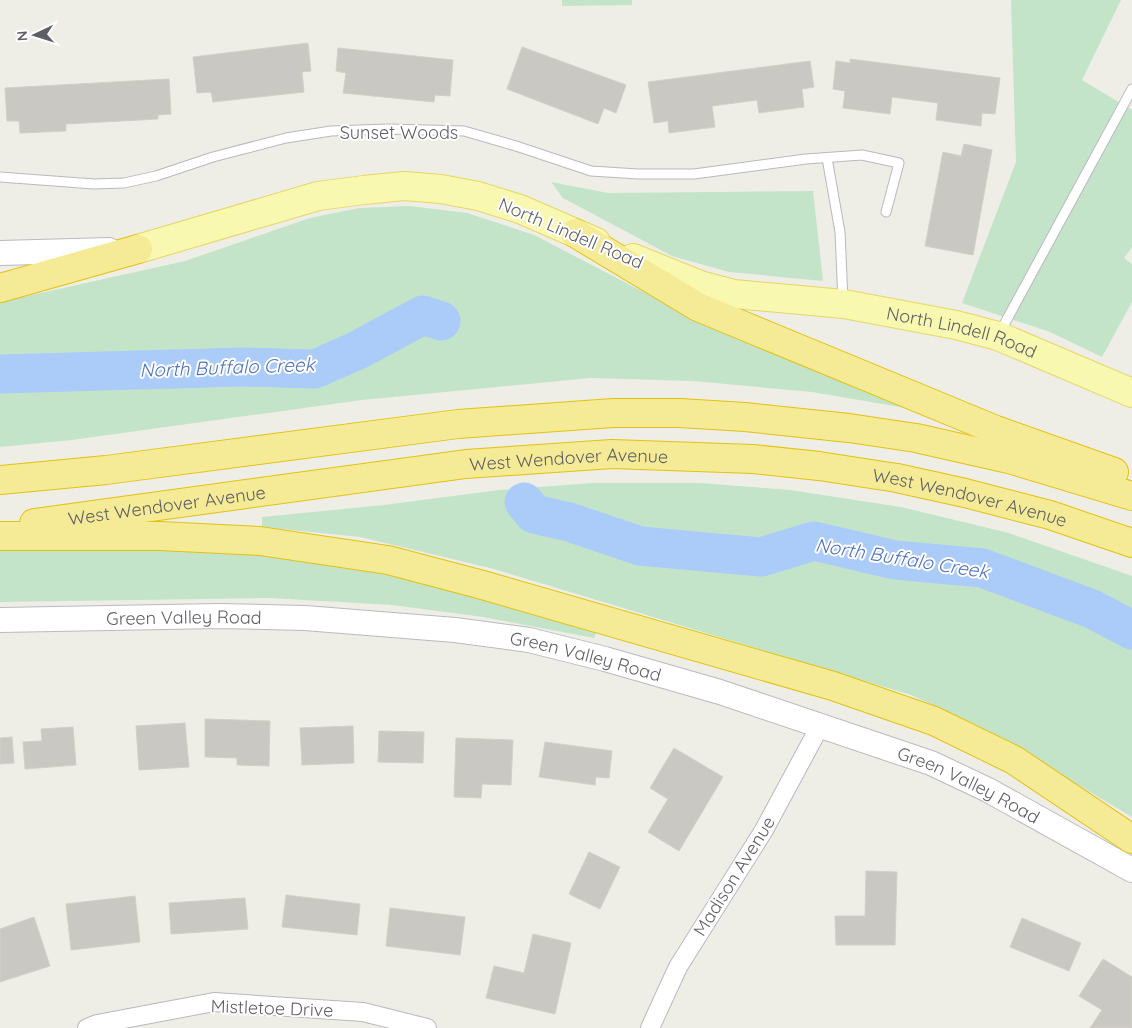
<svg xmlns="http://www.w3.org/2000/svg" width="1132" height="1028" font-family="Quicksand,sans-serif">
	<style>
		.green { fill: #c4e4c9 }
		.lines { fill: none; stroke-linecap: round; stroke-linejoin: round }
		.river { stroke: #abcbf9; stroke-width: 39 }
		.building { fill: #cac8c2; stroke: #d3d0c4 }
		.lane-casing { stroke: #b8b9be; stroke-width: 11 }
		.street-casing { stroke: #b8b9be; stroke-width: 20 }
		.secondary-casing { stroke: #b9bac0; stroke-width: 26 }
		.primary-casing { stroke: #e7d666; stroke-width: 30 }
		.highway-casing { stroke: #e3c111; stroke-width: 30 }
		.lane { stroke: #fff; stroke-width: 9 }
		.street { stroke: #fff; stroke-width: 18 }
		.secondary { stroke: #fff; stroke-width: 24 }
		.primary { stroke: #f9f8b0; stroke-width: 28 }
		.highway { stroke: #f5eb96; stroke-width: 28 }
		.labels { text-anchor: middle; dominant-baseline: central; stroke-width: 4; stroke-linejoin: round; paint-order: stroke }
		.street-label { font-size: 18px; fill: #5d5f65; stroke: #fff }
		.water-label { font-size: 19px; font-style: italic; fill: #4f73bb; stroke: #fff }
	</style>
	<rect width="100%" height="100%" fill="#eeeee6"/>
	<g class="green">
		<polygon points="562,0 632,0 632,5 562,6"/>
		<polygon points="1011,0 1121,0 1082,80 1132,110 1132,247 1124,258 1132,264 1132,302 1102,357 1050,332 962,303 1016,162"/>
		<polygon points="551,182 608,193 813,191 823,281 729,272 672,256 563,198"/>
		<polygon points="409,206 467,213 534,235 661,301 907,401 906,408 812,392 693,381 590,378 362,400 72,440 0,447 0,302 185,261 310,218 359,208"/>
		<polygon points="593,483 700,483 790,490 901,507 1009,533 1132,576 1132,817 979,726 911,695 494,569 360,537 262,527 262,517 384,505 499,490"/>
		<polygon points="93,546 240,551 400,575 597,631 594,638 483,617 392,605 269,598 0,602 0,549"/>
	</g>
	<g class="lines">
		<g class="river">
			<polyline points="0,374 242,367 315,369 358,350 423,315 441,321"/>
			<polyline points="524,502 534,514 569,522 640,546 761,557 814,541 895,560 982,568 1092,609 1132,630"/>
		</g>
	</g>
	<g class="building">
		<polygon points="308,43 311,71 302,72 304,92 213,102 211,92 197,93 193,57"/>
		<polygon points="522,47 626,85 616,113 604,108 598,124 507,89"/>
		<polygon points="338,48 453,60 450,96 435,95 434,102 343,93 346,73 336,71"/>
		<polygon points="850,59 1000,78 995,114 982,113 981,126 936,120 938,103 892,97 890,114 843,108 845,91 833,89 836,61 850,63"/>
		<polygon points="810,61 814,87 802,89 804,107 759,113 757,100 712,106 715,127 669,133 668,121 654,123 648,82"/>
		<polygon points="169,79 171,114 158,115 158,119 66,124 66,131 20,133 19,121 7,121 5,88"/>
		<polygon points="964,144 992,150 973,255 925,246 943,152 961,156"/>
		<polygon points="205,719 270,721 269,766 237,765 237,758 205,757"/>
		<polygon points="185,723 189,767 139,770 136,726"/>
		<polygon points="353,726 354,763 302,765 300,728"/>
		<polygon points="73,727 76,765 25,769 23,742 42,741 41,729"/>
		<polygon points="379,731 424,732 423,763 378,762"/>
		<polygon points="12,737 14,763 0,764 0,738"/>
		<polygon points="456,738 513,740 511,785 482,784 481,798 454,797"/>
		<polygon points="545,742 612,751 609,778 596,777 595,785 539,777"/>
		<polygon points="674,748 723,777 679,851 648,832 668,799 650,788"/>
		<polygon points="589,852 620,867 600,909 569,894"/>
		<polygon points="866,871 897,872 895,945 836,945 835,916 865,916"/>
		<polygon points="286,895 360,904 357,935 282,927"/>
		<polygon points="135,896 140,942 71,950 66,904"/>
		<polygon points="245,898 248,929 171,934 169,903"/>
		<polygon points="390,908 465,917 460,955 386,946"/>
		<polygon points="34,917 50,966 0,982 0,929"/>
		<polygon points="1022,918 1081,943 1069,971 1010,947"/>
		<polygon points="533,934 571,943 555,1014 486,998 494,966 524,973"/>
		<polygon points="1103,959 1132,977 1132,1028 1090,1028 1102,1010 1079,996"/>
	</g>
	<g class="lines">
		<g class="lane-casing">
			<g id="lane">
				<polyline points="827,158 840,232 843,301"/>
				<polyline points="0,177 94,184 124,183 156,176 213,157 286,138 331,131 389,129 464,131 516,146 591,171 638,174 694,174 806,159 862,155 899,163 886,212"/>
				<polyline points="999,334 1132,89"/>
			</g>
		</g>
		<g class="street-casing">
			<g id="street">
				<polyline points="87,1028 97,1024 214,1002 363,1012 427,1028"/>
				<polyline points="650,1028 678,967 764,830 820,726"/>
			</g>
		</g>
		<g class="secondary-casing">
			<g id="secondary">
				<polyline points="0,253 109,250"/>
				<path id="s1" d="M0,620L219,616L305,618L455,630L529,640L605,659L720,692L931,763L988,790L1132,870"/>
			</g>
		</g>
		<g class="primary-casing">
			<g id="primary">
				<polyline points="138,249 318,196 364,190 404,186 441,189 478,196 520,209 596,242"/>
				<path id="s2" d="M633,258L700,285L734,294L844,304L956,325L998,336L1132,393"/>
			</g>
		</g>
		<g class="highway-casing">
			<g id="highway">
				<polyline points="575,233 698,307 996,430 1114,472"/>
				<polyline points="0,288 138,249"/>
				<polyline points="0,480 106,470 458,424 613,413 680,413 745,417 849,428 916,438 1009,459 1132,496"/>
				<path id="s3" d="M34,523L466,464L612,454L753,459L819,466L897,478L965,493L1050,515L1132,543"/>
				<polyline points="0,536 160,536 260,541 388,560 479,584 833,686 934,721 1014,760 1132,839"/>
			</g>
		</g>
		<use href="#lane" class="lane"/>
		<use href="#street" class="street"/>
		<use href="#secondary" class="secondary"/>
		<use href="#primary" class="primary"/>
		<use href="#highway" class="highway"/>
	</g>
	<g class="labels">
		<g class="street-label">
			<text x="399" y="132">Sunset Woods</text>
			<text transform="translate(571 233) rotate(23)">North Lindell Road</text>
			<text stroke="none"><textPath href="#s2" startOffset="339">North Lindell Road</textPath></text>
			<text stroke="none"><textPath href="#s3" startOffset="539">West Wendover Avenue</textPath></text>
			<text stroke="none"><textPath href="#s3" startOffset="944">West Wendover Avenue</textPath></text>
			<text stroke="none"><textPath href="#s3" startOffset="134">West Wendover Avenue</textPath></text>
			<text stroke="none"><textPath href="#s1" startOffset="184">Green Valley Road</textPath></text>
			<text stroke="none"><textPath href="#s1" startOffset="589">Green Valley Road</textPath></text>
			<text stroke="none"><textPath href="#s1" startOffset="994">Green Valley Road</textPath></text>
			<text transform="translate(734 876) rotate(-58)">Madison Avenue</text>
			<text transform="translate(272 1008) rotate(2)">Mistletoe Drive</text>
		</g>
		<g class="water-label">
			<text transform="translate(227 367) rotate(-2)">North Buffalo Creek</text>
			<text transform="translate(902 558) rotate(9)">North Buffalo Creek</text>
		</g>
	</g>
	<g transform="translate(35 35) rotate(266)" stroke="#ffffff" stroke-width="4" paint-order="stroke">
	<path d="M0-4L9 19L0 12L-9 19Z" fill="#5d5f65"/>
	<text y="-8" font-size="14" font-weight="bold" text-anchor="middle" fill="#5d5f65">N</text>
	</g>
</svg>
